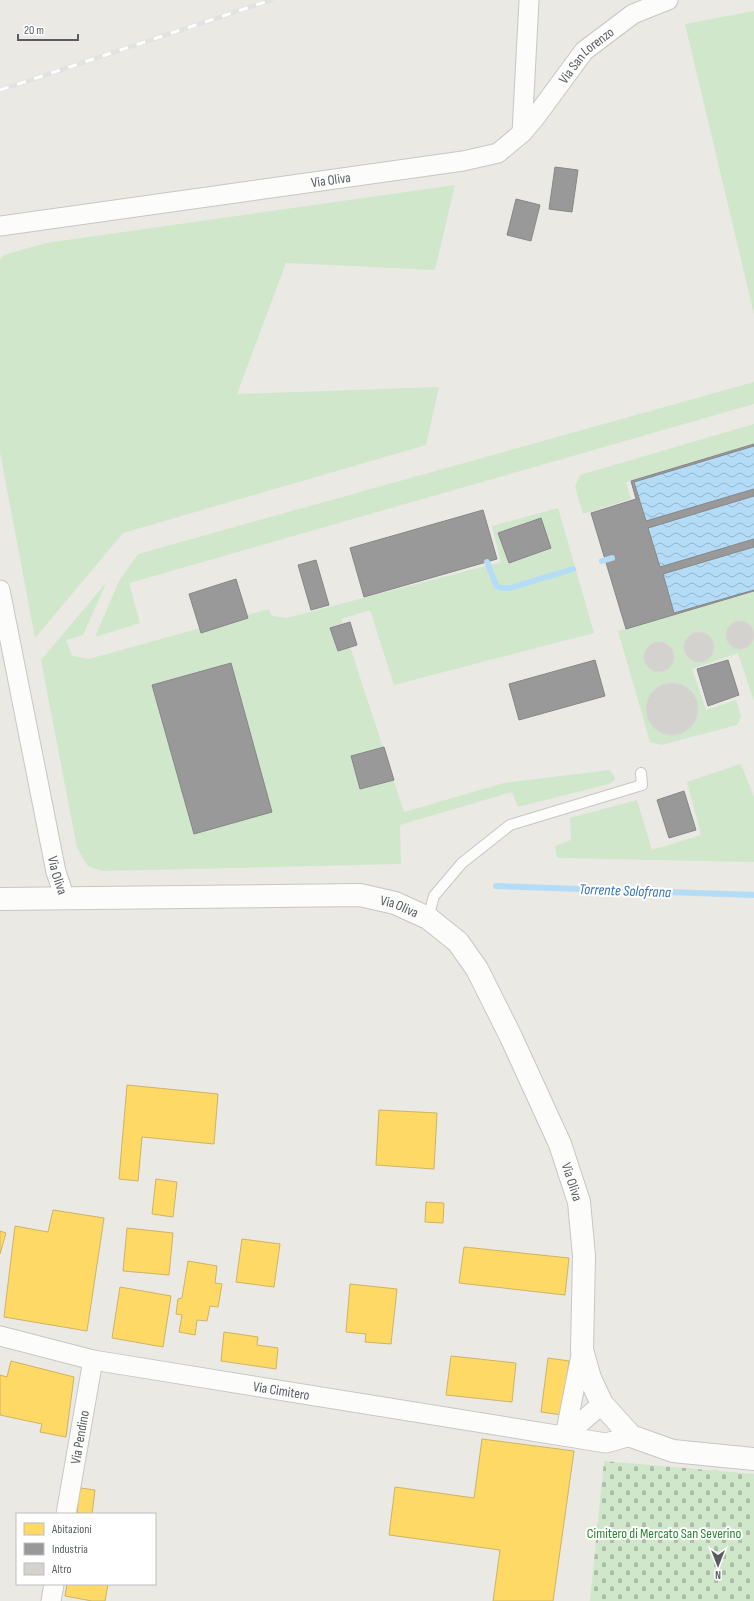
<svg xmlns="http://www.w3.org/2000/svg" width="754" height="1601" font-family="'Sofia Sans Condensed',sans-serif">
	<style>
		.grass { fill: #d0e7cc }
		.cemetery { fill: url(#cemetery-stones) }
		.water { fill: url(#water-waves) }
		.homes { fill: #ffd966; stroke: #cdb465 }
		.industry { fill: #999; stroke: #868788 }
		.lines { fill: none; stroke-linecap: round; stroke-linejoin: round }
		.stream { stroke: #b4dcf7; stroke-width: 6 }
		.building { fill: #d3d2ce; stroke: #dad7d2 }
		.service-casing { stroke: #c6c7c6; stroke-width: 12 }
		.minor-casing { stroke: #c6c7c6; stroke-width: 21 }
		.secondary-casing { stroke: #c6c7c5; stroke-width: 24 }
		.service { stroke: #fcfcfb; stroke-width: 10 }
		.minor { stroke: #fcfcfb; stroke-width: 19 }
		.secondary { stroke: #fcfcfb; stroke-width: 22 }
		.rail-casing { stroke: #e2e2e1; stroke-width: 4.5 }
		.rail { stroke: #fff; stroke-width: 3; stroke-dasharray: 9; stroke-linecap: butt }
		.labels { text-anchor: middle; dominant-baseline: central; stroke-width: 4; stroke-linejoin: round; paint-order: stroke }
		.street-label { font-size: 14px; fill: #595d62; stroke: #fff }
		.park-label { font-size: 14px; fill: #2f8332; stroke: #fff }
		.water-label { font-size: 15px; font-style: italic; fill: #3676b6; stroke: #fff }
	</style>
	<defs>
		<pattern id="cemetery-stones" width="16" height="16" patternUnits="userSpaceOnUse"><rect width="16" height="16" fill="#d0e7cc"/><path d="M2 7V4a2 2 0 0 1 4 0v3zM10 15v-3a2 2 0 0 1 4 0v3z" fill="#acbea9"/></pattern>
		<pattern id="water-waves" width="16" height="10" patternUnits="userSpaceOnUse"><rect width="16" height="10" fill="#b4dcf7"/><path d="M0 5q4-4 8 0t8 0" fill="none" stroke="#95b6cb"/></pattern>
	</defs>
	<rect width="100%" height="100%" fill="#eae9e3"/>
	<g class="grass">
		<polygon points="754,11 754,314 685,24"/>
		<polygon points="455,185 435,270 286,263 237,394 439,387 426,445 123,533 35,638 0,452 0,260 4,255 46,243"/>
		<polygon points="754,382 754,404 129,583 140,623 95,637 119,581 138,554"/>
		<polygon points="754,424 754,444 626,482 631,499 583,514 575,487 580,475"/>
		<polygon points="558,508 594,633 394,685 370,610 341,619 404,812 504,783 610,770 614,776 615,780 609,784 518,807 512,792 400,825 401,864 102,871 88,866 77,848 41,660 106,583 83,635 66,640 72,656 89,659 269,609 272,616 287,618 501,562 492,526"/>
		<polygon points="754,592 754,701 738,653 692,669 706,710 736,700 741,716 737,725 661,745 650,742 618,631"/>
		<polygon points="741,764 754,797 754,862 557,858 555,846 571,840 570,818 637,800 652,850 701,835 687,782"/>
	</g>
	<polygon class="cemetery" points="604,1461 754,1474 754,1601 590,1601"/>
	<g class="water">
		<polygon points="754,446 754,489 646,521 634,482"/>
		<polygon points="754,496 754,539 660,567 648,528"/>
		<polygon points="754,547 754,590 674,613 663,574"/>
	</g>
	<g class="homes">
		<polygon points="127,1085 218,1094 214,1144 142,1137 138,1181 119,1179"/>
		<polygon points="379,1110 437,1113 434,1169 376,1165"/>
		<polygon points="156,1179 177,1182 173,1217 152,1214"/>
		<polygon points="426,1202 444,1203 443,1223 425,1222"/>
		<polygon points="53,1210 104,1218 87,1331 4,1317 15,1226 48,1232"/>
		<polygon points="127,1228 173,1233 169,1275 123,1271"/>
		<polygon points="0,1231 6,1233 0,1254"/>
		<polygon points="242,1239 280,1244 274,1287 236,1282"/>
		<polygon points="464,1247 569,1258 565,1295 459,1283"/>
		<polygon points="188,1261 217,1266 215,1283 222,1284 218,1307 210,1306 207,1321 197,1320 195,1335 179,1332 182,1315 176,1314 178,1299 182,1298"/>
		<polygon points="350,1284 397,1289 391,1344 365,1342 366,1334 346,1332"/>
		<polygon points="120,1287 171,1296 163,1347 112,1338"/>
		<polygon points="224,1332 258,1337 257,1345 278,1348 276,1369 221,1361"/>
		<polygon points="451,1356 516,1363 512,1402 446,1395"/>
		<polygon points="548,1358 569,1361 562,1415 541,1412"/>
		<polygon points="11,1361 74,1377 66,1437 40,1432 42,1424 0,1415 0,1375 7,1377"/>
		<polygon points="482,1439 574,1451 553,1601 493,1601 500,1550 389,1535 395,1487 474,1498"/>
		<polygon points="81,1488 95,1490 92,1514 77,1513 78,1504 71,1503 73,1490 80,1491"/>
		<polygon points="67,1584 108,1584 105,1601 92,1601 65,1596"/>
	</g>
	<g class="industry">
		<polygon points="555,167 578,170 572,212 549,209"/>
		<polygon points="516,199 540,205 531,241 507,235"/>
		<polygon points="754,444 754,446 634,482 646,521 754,489 754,496 648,528 660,567 754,539 754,547 663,574 674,613 754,590 754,591 626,629 591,513 636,499 631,481"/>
		<polygon points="483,510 497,559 364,597 350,548"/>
		<polygon points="541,518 551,548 509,563 498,533"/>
		<polygon points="316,560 329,605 311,610 298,565"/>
		<polygon points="236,579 248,618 201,633 189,594"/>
		<polygon points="350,622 357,645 338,651 330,628"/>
		<polygon points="595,660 605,696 519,720 509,684"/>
		<polygon points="728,660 739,695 708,706 697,669"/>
		<polygon points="231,663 272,812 194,834 152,685"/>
		<polygon points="384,747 394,780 360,789 351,756"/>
		<polygon points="684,791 696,830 669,838 657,800"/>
	</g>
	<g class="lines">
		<g class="stream">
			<polyline points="602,561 612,558"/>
			<polyline points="487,562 496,585 501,588 510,588 573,569"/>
			<polyline points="496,886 754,895"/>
		</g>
	</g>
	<g class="building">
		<circle cx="740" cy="635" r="14"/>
		<circle cx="699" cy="647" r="15"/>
		<circle cx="659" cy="657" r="15"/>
		<circle cx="672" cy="709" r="26"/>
	</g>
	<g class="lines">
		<g class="service-casing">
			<polyline id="service" points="428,918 434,896 462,863 510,825 642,785 641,773"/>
		</g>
		<g class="minor-casing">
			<g id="minor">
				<polyline points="522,133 529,0"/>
				<path id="s1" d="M0,226L463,161L498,153L522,133L534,119L584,51L633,14L668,0"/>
				<path id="s2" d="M0,590L56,872L65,898"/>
				<path id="s3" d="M0,1336L93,1360L606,1443L631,1436"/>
				<polyline points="565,1436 582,1350"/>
				<polyline points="565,1436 602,1404"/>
				<path id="s4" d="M66,1514L93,1360"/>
				<polyline points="51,1601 54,1584"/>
			</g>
		</g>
		<g class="secondary-casing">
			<g id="secondary">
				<path id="s5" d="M0,899L360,895L395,903L428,918L458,942L477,969L511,1037L560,1144L579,1202L584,1256L582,1350L590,1378L602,1404L631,1436L673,1451L754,1459"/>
			</g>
		</g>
		<use href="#service" class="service"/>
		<use href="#minor" class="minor"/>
		<use href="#secondary" class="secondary"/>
		<g class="rail-casing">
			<polyline id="rail" points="0,90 271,0"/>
		</g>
		<use href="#rail" class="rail"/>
	</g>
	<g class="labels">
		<g class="street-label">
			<text stroke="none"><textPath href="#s1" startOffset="636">Via San Lorenzo</textPath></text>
			<text stroke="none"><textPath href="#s1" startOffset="334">Via Oliva</textPath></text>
			<text stroke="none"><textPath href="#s2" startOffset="291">Via Oliva</textPath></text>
			<text stroke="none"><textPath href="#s5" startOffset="401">Via Oliva</textPath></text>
			<text stroke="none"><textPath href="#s5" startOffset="737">Via Oliva</textPath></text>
			<text stroke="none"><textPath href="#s3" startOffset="287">Via Cimitero</textPath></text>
			<text stroke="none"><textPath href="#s4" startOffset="78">Via Pendino</textPath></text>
		</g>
		<g class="park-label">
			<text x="664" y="1533">Cimitero di Mercato San Severino</text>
		</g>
		<g class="water-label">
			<text transform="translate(625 891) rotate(2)">Torrente Solofrana</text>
		</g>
	</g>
	<rect x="16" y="1513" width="140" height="72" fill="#ffffff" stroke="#bdbec0"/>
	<rect x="24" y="1523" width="20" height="12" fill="#ffd966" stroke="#bdbec0"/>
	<text x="52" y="1533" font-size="12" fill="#595d62">Abitazioni</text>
	<rect x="24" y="1543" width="20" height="12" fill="#999999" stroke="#bdbec0"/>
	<text x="52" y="1553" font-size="12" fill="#595d62">Industria</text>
	<rect x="24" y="1563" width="20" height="12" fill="#d3d2ce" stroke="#bdbec0"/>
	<text x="52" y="1573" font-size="12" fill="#595d62">Altro</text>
	<g transform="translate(718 1565) rotate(180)" stroke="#ffffff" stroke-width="3" paint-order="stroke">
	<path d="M0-3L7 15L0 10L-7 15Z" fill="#595d62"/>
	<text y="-6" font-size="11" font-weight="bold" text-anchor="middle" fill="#595d62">N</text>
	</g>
	<path d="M18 34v6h60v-6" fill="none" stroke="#595d62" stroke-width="2"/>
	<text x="24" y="34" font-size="12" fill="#595d62" stroke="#ffffff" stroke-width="3" paint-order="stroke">20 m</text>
</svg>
